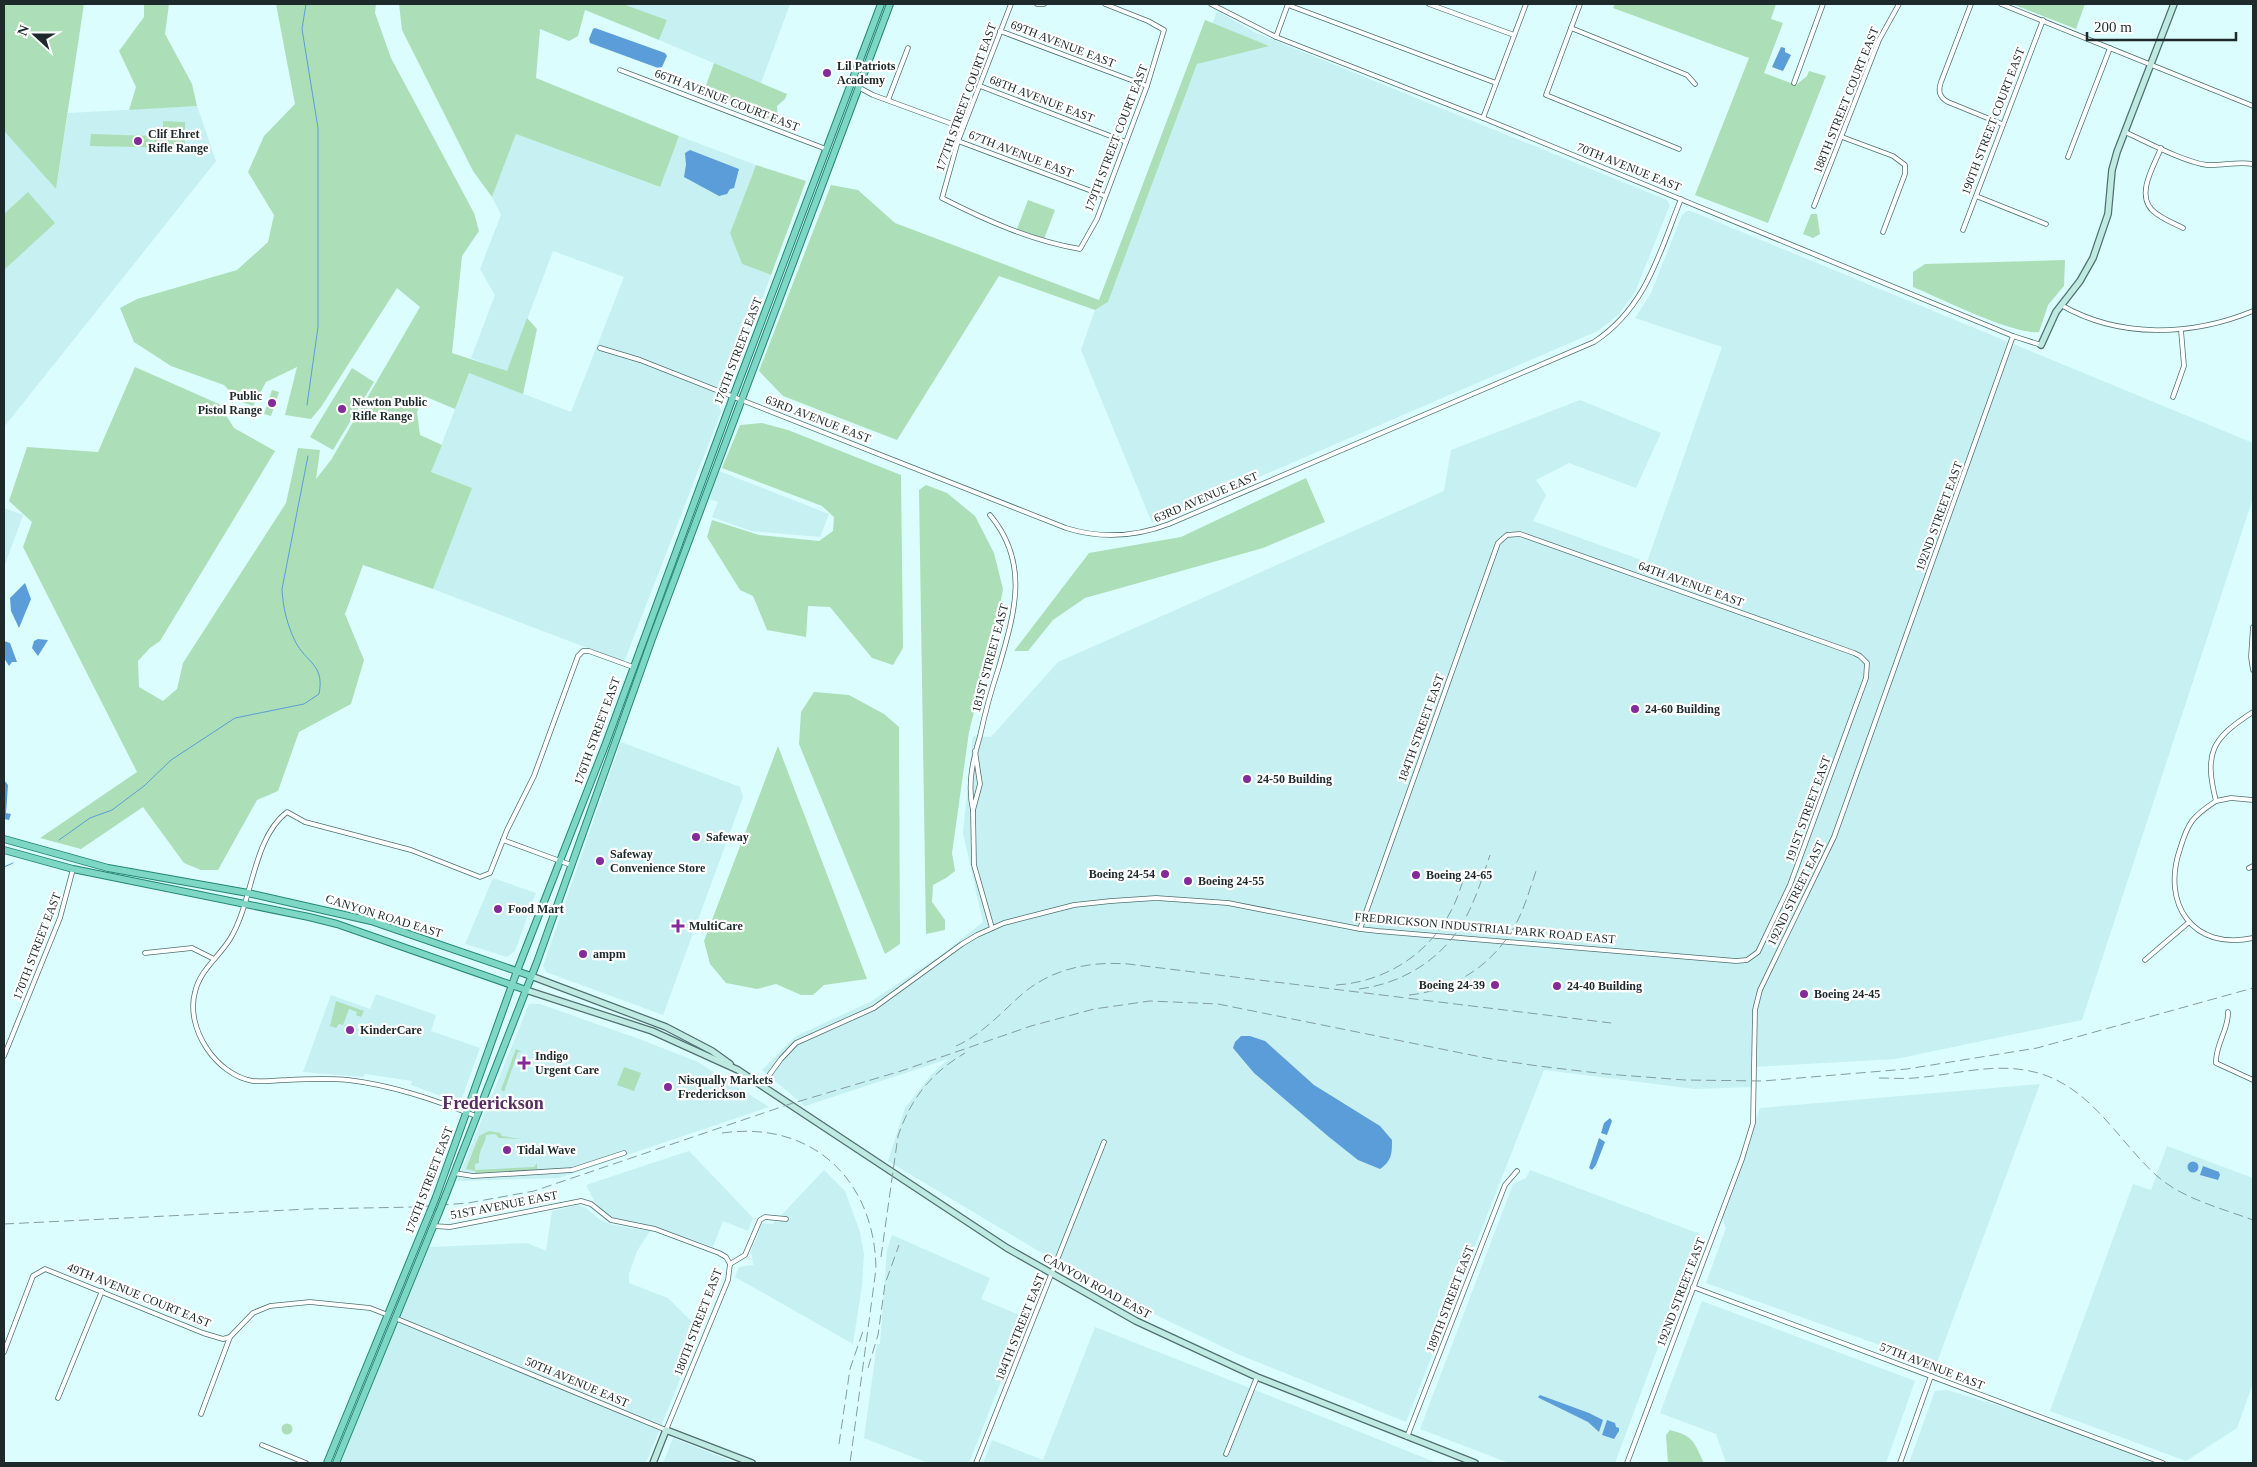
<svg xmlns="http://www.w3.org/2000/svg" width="2257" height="1467" font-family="'Times New Roman',serif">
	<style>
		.built { fill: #c6f0f2 }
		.green { fill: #acdfb7 }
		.water { fill: #5b9dd9 }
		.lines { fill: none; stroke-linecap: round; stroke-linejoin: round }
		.stream { stroke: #5b9dd9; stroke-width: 1 }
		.street-casing { stroke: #516f71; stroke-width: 5.5 }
		.secondary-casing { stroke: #516f71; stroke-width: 8 }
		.primary-casing { stroke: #248775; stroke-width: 8 }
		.street { stroke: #fff; stroke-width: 4 }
		.secondary { stroke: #beeae2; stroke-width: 5.5 }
		.primary { stroke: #7ed6c4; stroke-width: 6 }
		.rail { stroke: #859d9e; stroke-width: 1; stroke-dasharray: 10 5; stroke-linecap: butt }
		.primary-bridge-casing { stroke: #248775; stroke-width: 8; stroke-linecap: butt }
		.primary-bridge { stroke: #7ed6c4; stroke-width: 6 }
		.poi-dot { fill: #832b98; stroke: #fff; stroke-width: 2 }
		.labels { text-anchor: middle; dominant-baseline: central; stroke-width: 4.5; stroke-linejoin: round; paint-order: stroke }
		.street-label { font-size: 12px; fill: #1d292a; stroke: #fff }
		.poi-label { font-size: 12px; font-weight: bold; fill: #1d292a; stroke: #fff; text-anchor: start }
		.district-label { font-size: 18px; font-weight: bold; fill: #572d62; stroke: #fff }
	</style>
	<rect width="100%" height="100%" fill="#dbfdfe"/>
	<g class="built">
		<polygon points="623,4 790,4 761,83 659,40 667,20"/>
		<polygon points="1217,11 1254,32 1667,200 1670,205 1635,292 1619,314 1598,331 1152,523 1081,350 1095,310 1108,302"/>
		<polygon points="197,106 216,161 4,427 4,131 56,189 68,113"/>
		<polygon points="516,134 659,187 679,136 756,165 730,233 742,264 771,275 731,382 724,386 718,400 721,412 624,662 433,589 471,488 431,472 469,373 571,412 624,277 553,251 507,372 471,358 495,295 480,269 501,215 492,197"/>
		<polygon points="1687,211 1691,211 2253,443 2253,498 2082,1020 1896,1059 1752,1067 1752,1087 1695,1089 1544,1070 1406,1422 1240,1355 1162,1318 1077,1274 888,1161 905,1108 931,1075 948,1059 805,1106 762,1070 796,1036 870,1002 941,955 983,922 963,833 973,736 991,737 1058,662 1444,491 1451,450 1580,400 1661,433 1636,488 1569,463 1536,480 1546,495 1533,521 1647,562 1722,347 1635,318 1651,293 1682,215"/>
		<polygon points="719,471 829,514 820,537 751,531 712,517 718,502 709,499"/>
		<polygon points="4,508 23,515 4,567"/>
		<polygon points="621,742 740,787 743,797 663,1015 546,972 543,966"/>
		<polygon points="493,878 536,893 515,951 507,957 465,944"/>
		<polygon points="376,994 436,1015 431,1031 480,1048 462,1098 458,1102 411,1085 412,1081 365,1074 363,1077 303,1072 331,995 370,1009"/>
		<polygon points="529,1004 540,1004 642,1040 698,1062 769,1107 559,1178 457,1181"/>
		<polygon points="2040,1084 1936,1365 1706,1283 1726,1228 1721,1215 1760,1108"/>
		<polygon points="2167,1146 2253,1178 2253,1383 2237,1428 2186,1461 2050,1411 2133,1184 2151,1190"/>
		<polygon points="689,1151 753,1218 748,1231 723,1221 713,1247 656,1227 614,1218 604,1213 598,1208 586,1185"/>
		<polygon points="824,1170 845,1191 860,1232 864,1254 862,1285 853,1344 735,1277 739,1267 753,1265 752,1255 750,1254 762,1223 773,1224"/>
		<polygon points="1530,1170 1700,1234 1615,1463 1509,1463 1420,1429 1513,1184 1526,1178"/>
		<polygon points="578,1205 586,1208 599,1219 613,1225 650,1231 637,1251 629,1274 629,1283 668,1298 700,1330 646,1463 340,1463 429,1247 527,1243 546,1251 552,1211"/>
		<polygon points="892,1235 990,1278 981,1299 1026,1318 969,1463 928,1463 864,1438 877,1344 880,1344 887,1250"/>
		<polygon points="1702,1301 1915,1381 1886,1463 1726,1463 1716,1434 1660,1413"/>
		<polygon points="1095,1327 1318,1415 1437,1463 983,1463 992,1440 1043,1460"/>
		<polygon points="1947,1390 2039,1418 2163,1463 1909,1463 1935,1391"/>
		<polygon points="673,1438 736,1463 663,1463"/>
	</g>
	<g class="green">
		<polygon points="4,4 84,4 56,189 4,131"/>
		<polygon points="144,4 169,4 165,34 192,84 197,106 129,110 136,87 119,51 144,17"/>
		<polygon points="276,4 376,4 375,13 391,58 474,213 479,231 462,256 452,353 507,371 527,318 537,329 523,394 469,373 455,409 424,396 417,412 420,435 442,445 431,472 472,488 433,589 363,565 345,614 364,660 351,704 299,732 278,791 257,800 218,870 201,870 184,863 143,807 81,849 40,838 137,772 23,547 32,522 9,501 27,447 98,452 135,367 219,404 234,428 275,451 160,641 150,648 138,661 139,687 163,701 177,689 183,663 286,503 298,448 320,450 316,479 331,460 420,307 397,288 321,407 311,419 285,415 297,367 266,382 253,406 239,401 224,385 171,366 134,342 120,308 137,299 237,270 268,242 274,215 248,172 264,136 295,104"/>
		<polygon points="399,4 623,4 667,20 659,40 585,10 578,36 569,41 540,29 536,78 679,136 660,187 516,134 492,197 473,171 402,30"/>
		<polygon points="1615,4 1776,4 1771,19 1783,23 1764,73 1796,85 1807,76 1809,71 1826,76 1768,223 1695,195 1749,58 1613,8"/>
		<polygon points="2012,4 2085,4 2076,29"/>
		<polygon points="1205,20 1269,46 1197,64 1108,302 1095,310 999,276 897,440 783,396 759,371 831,185 858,190 895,223 1099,300"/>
		<polygon points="714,63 787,94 785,99 777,106 778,121 774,122 704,91"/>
		<polygon points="163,121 185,122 185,133 163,132"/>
		<polygon points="91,134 185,137 185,148 90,146"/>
		<polygon points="756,165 806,181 771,275 742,264 730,233"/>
		<polygon points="28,192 55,223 4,270 4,214"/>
		<polygon points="1028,200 1055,210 1044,239 1017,229"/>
		<polygon points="1811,214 1817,214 1820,234 1813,238 1803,234"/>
		<path d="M2065,260L2064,286L2048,305L2039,332C2013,335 1940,298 1913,287V272L1925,264Z"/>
		<polygon points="352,368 374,382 333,450 310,437"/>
		<polygon points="272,390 279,392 271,416 264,414"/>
		<polygon points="762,423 788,430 901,475 903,648 893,665 872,658 830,607 808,606 806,637 767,630 753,596 740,590 707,537 712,520 759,535 819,541 833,531 834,517 822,506 722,468 740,425"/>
		<polygon points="1306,478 1325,522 1263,548 1085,598 1053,620 1028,651 1014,651 1089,553 1181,537"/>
		<polygon points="926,485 947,493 975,516 994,553 1003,589 997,621 969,732 952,853 955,871 946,878 933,885 932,902 945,920 945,930 926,934 919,490"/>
		<polygon points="814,692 849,695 884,714 899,727 900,944 885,954 799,744 801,712"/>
		<polygon points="778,746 867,979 824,985 813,995 801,995 776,984 757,989 726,983 710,964 704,941"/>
		<polygon points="336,1001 364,1011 361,1017 356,1015 357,1012 349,1009 343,1025 339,1024 336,1028 330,1026"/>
		<polygon points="516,1049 522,1052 518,1052 504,1092 501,1090"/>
		<polygon points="624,1067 641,1073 634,1091 617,1085"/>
		<path d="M489,1131L500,1133L502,1136L520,1139L499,1138L495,1134L486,1135C486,1144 478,1149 479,1163L475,1164V1170L534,1167L537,1163V1169L476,1174L475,1171L466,1169L479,1136Z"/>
		<circle cx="287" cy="1429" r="5.5"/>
		<path d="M1670,1430C1694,1436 1694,1442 1704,1463H1668L1666,1435Z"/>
	</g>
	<g class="water">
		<polygon points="595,28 665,53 667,56 662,67 658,68 590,43 589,39 593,29"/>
		<polygon points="1781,47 1785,48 1785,52 1791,55 1783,71 1772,67"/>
		<polygon points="690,150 739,169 734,188 730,189 727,194 719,196 684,177 686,165 685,153"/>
		<polygon points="25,583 31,599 19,628 11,611 10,598"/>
		<polygon points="38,639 48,640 38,656 32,648 34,641"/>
		<polygon points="4,641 10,643 17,662 12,662 9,666 4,658"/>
		<polygon points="4,780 8,785 6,813 11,814 9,820 4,819"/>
		<path d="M1241,1036H1250L1265,1041L1314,1085L1380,1126L1392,1140C1392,1153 1392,1161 1380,1169L1358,1160L1329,1137L1254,1073L1233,1048L1235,1042Z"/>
		<polygon points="1610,1118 1612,1121 1607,1135 1601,1133 1604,1123"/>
		<polygon points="1599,1138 1605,1142 1596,1165 1592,1170 1589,1168"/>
		<circle cx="2193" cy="1167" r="5.5"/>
		<polygon points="2203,1166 2219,1172 2220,1175 2218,1180 2200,1175"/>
		<polygon points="1540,1395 1589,1413 1603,1420 1599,1432 1588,1422 1539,1398 1538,1397"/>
		<polygon points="1607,1420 1615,1423 1616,1427 1619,1428 1619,1431 1614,1439 1602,1435"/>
	</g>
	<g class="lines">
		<g class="stream">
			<polyline points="306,4 302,29 318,128 318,327 307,405"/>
			<path d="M59,840L90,818L112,810L144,786L171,760L235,718L304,704L319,694C325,664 306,663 295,641C287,624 283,608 282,589L308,456"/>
			<polyline points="4,867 13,863"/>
		</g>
		<g class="street-casing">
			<g id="street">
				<path d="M1011,4L958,141L942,198C985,220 1032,241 1080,249L1097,219L1147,86L1164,30L1148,21L1105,4"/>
				<polyline points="1037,4 1044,4"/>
				<polyline points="1211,4 1276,37 1483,118 2013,336 2041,345"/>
				<polyline points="1429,4 1514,35"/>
				<polyline points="1580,4 1546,95 1679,149"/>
				<path d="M1971,4L1941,82C1938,91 1939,97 1948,102L2002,124"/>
				<polyline points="2001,4 2253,106"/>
				<polyline points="1288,5 1496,83"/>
				<polyline points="1571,28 1687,75 1695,84"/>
				<polyline points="1000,31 1147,86"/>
				<polyline points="1276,37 1288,4"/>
				<polyline points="620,70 826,149"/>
				<polyline points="1794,83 1823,4"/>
				<polyline points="980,86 1126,142"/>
				<polyline points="858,87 873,95 963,128"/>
				<polyline points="888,100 908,48"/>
				<polyline points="1483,118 1526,4"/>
				<path d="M2125,132C2147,142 2184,162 2207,165C2223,166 2237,161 2253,164"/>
				<polyline points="1842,137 1893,156 1905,165 1905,174 1883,232"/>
				<polyline points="958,141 1105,196"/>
				<path d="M2161,148C2154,166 2136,193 2152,210C2160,218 2173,223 2183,228"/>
				<polyline points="2068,157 2110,48"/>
				<polyline points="1976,196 2046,224"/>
				<polyline points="1814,206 1879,40 1899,4"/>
				<polyline points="1963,230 2043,20"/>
				<path d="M2061,305C2120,339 2192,336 2253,311"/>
				<path d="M600,348L640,360L1066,528C1101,539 1135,537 1169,524L1594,342C1646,308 1659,254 1681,199"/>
				<polyline points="2173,397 2184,366 2181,330"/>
				<polyline points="2253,627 2251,657 2253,670"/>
				<path d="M2253,712C2211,739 2204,753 2216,801C2207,807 2199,812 2192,821C2186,829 2183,839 2180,849C2161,904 2193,951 2253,938"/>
				<path d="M975,751L980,784L973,810C967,784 973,760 980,736C985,713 991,691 998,670C1014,615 1031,564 990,515"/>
				<polyline points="2216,801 2231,798 2253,800"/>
				<polyline points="973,810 974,865 992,928"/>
				<polyline points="503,840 571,865"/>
				<polyline points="2249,868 2253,866"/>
				<polyline points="145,953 192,948 214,959"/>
				<polyline points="2145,960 2188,923"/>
				<path d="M2228,1012C2229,1029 2215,1045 2216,1063L2253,1080"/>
				<polyline points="4,1056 60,918 73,869"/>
				<polyline points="762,1085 781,1059 796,1043 874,1008 962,944 977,935 1004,923 1074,905 1111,901 1156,898 1228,903 1360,929 1378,931 1736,961 1747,960 1758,952 1790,885 1866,678 1867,663 1860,656 1854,653 1520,534 1507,535 1498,543 1360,929"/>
				<path d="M476,1116C435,1100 392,1085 348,1080C328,1078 307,1079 287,1080C276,1080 264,1082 253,1081C216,1075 185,1028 195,992C200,970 219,957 230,939C253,902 252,839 287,812L305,822L411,850L480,877L490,873L507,830L534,776L578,656L583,651H589L633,667"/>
				<polyline points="454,1173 473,1176 572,1170 624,1153"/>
				<polyline points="433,1226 450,1227 581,1201 591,1204 611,1220 655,1229 719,1253 726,1257 730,1264"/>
				<polyline points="730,1264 745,1255 760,1220 765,1217 786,1219"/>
				<polyline points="1693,1287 2163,1463"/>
				<polyline points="395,1318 666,1430 728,1280 730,1264"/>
				<polyline points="4,1352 33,1276 45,1269 203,1333 223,1339 230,1337"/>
				<polyline points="58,1398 102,1291"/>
				<polyline points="201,1414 230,1337 253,1313 270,1306 310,1302 370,1308 388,1315"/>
				<polyline points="1407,1437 1505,1185 1517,1171"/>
				<polyline points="262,1445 306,1463"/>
				<polyline points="1226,1454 1257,1377"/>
				<polyline points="976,1463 1104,1142"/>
				<polyline points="1627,1463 1742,1159 1753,1123 1755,1010 1760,990 1834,837 2013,336"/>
				<polyline points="1900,1463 1931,1376"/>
			</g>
		</g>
		<g class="secondary-casing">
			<g id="secondary">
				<polyline points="2041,345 2056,312 2080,281 2093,258 2108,214 2112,170 2117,152 2174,4"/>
				<polyline points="531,976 666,1027 712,1051 730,1064"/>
				<polyline points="526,990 652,1031 738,1070 1007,1248 1136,1321 1257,1377 1475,1463"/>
				<polyline points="653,1463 666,1430 752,1463"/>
			</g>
		</g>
		<g class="primary-casing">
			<g id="primary">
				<polyline points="4,839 108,868 248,893 371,921 531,976"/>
				<polyline points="4,850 73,869 309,917 337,924 526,990"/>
				<polyline points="436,1197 517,971 606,743 733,397 881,4"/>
				<polyline points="445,1197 537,962 652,639 890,4"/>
				<polyline points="327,1463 430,1212"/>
				<polyline points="336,1463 439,1212"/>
			</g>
		</g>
		<use href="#street" class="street"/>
		<use href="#secondary" class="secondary"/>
		<use href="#primary" class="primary"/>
		<g class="rail">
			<path d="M1336,985C1386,982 1431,953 1453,907C1458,897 1461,886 1465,875"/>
			<path d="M1359,989C1407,983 1450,954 1470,909C1478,892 1484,873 1490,855"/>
			<path d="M1409,995C1452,991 1491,966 1513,929C1524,911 1529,891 1536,871"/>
			<path d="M956,1046C981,1035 1000,1014 1020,996C1050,969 1089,961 1128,964L1611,1023"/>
			<path d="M1879,1078C1891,1078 1902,1079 1914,1078C1956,1075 1995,1061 2038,1073C2092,1088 2118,1141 2157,1176C2183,1199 2221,1208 2253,1220"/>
			<path d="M722,1133C812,1120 875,1180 876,1269L850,1463"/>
			<polyline points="4,1224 309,1209 416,1207 468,1203 534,1191 790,1104 901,1071 1031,1026 1094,1009 1150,1001 1218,1004 1491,1059 1538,1066 1606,1074 1685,1080 1763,1081 1907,1069 2037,1048 2253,988"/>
			<path d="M881,1257L898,1136C911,1098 931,1073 965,1053"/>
			<polyline points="868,1368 878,1335 885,1284 899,1245"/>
			<polyline points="839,1444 850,1369 864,1328"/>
		</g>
		<g class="primary-bridge-casing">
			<g id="primary-bridge">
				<polyline points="430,1212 436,1197"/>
				<polyline points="439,1212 445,1197"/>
			</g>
		</g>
		<use href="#primary-bridge" class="primary-bridge"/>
	</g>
	<g class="poi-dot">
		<circle cx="827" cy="73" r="5"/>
		<circle cx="138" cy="141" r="5"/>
		<circle cx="272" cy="403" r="5"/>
		<circle cx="342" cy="409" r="5"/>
		<circle cx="1635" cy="709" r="5"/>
		<circle cx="1247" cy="779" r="5"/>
		<circle cx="696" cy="837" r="5"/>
		<circle cx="600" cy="861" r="5"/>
		<circle cx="1165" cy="874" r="5"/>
		<circle cx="1416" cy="875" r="5"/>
		<circle cx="1188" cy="881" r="5"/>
		<circle cx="498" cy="909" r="5"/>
		<path d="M675.5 918.5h5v5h5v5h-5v5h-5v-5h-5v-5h5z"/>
		<circle cx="583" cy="954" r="5"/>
		<circle cx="1495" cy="985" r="5"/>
		<circle cx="1557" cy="986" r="5"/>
		<circle cx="1804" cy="994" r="5"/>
		<circle cx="350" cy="1030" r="5"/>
		<path d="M521.5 1055.5h5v5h5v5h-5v5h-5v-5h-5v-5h5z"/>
		<circle cx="668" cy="1087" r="5"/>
		<circle cx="507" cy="1150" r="5"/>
	</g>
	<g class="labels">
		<g class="street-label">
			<text transform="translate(1063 44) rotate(21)">69TH AVENUE EAST</text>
			<text transform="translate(966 97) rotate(-70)">177TH STREET COURT EAST</text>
			<text transform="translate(1042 99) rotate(21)">68TH AVENUE EAST</text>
			<text transform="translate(727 100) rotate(21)">66TH AVENUE COURT EAST</text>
			<text transform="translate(1846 100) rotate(-68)">188TH STREET COURT EAST</text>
			<text transform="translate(1993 121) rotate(-69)">190TH STREET COURT EAST</text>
			<text transform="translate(1116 138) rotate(-69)">179TH STREET COURT EAST</text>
			<text transform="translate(1021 154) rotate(21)">67TH AVENUE EAST</text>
			<text transform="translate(1629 167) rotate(22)">70TH AVENUE EAST</text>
			<text transform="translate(738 351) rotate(-69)">176TH STREET EAST</text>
			<text transform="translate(818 419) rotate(21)">63RD AVENUE EAST</text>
			<text transform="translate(1206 497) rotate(-23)">63RD AVENUE EAST</text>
			<text transform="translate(1939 516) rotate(-70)">192ND STREET EAST</text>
			<text transform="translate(1691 584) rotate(20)">64TH AVENUE EAST</text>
			<text transform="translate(990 658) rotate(-75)">181ST STREET EAST</text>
			<text transform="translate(1421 728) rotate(-70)">184TH STREET EAST</text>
			<text transform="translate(597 731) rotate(-70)">176TH STREET EAST</text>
			<text transform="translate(1808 809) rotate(-70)">191ST STREET EAST</text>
			<text transform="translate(1796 893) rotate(-64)">192ND STREET EAST</text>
			<text transform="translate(384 916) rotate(17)">CANYON ROAD EAST</text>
			<text transform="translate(1485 928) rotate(5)">FREDRICKSON INDUSTRIAL PARK ROAD EAST</text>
			<text transform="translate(37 946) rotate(-69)">170TH STREET EAST</text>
			<text transform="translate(429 1180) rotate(-69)">176TH STREET EAST</text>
			<text transform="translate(504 1205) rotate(-11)">51ST AVENUE EAST</text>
			<text transform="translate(1097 1286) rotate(29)">CANYON ROAD EAST</text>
			<text transform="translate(1681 1292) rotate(-69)">192ND STREET EAST</text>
			<text transform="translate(139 1295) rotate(22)">49TH AVENUE COURT EAST</text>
			<text transform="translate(1450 1299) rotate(-69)">189TH STREET EAST</text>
			<text transform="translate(698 1322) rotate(-69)">180TH STREET EAST</text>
			<text transform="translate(1020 1327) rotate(-68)">184TH STREET EAST</text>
			<text transform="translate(1932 1366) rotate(21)">57TH AVENUE EAST</text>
			<text transform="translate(577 1382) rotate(23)">50TH AVENUE EAST</text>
		</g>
		<g class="poi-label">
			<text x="837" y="66">Lil Patriots<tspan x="837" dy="14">Academy</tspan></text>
			<text x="148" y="134">Clif Ehret<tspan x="148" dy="14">Rifle Range</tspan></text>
			<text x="262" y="396" text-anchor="end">Public<tspan x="262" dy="14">Pistol Range</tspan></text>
			<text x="352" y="402">Newton Public<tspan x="352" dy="14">Rifle Range</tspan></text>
			<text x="1645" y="709">24-60 Building</text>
			<text x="1257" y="779">24-50 Building</text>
			<text x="706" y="837">Safeway</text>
			<text x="610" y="854">Safeway<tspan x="610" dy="14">Convenience Store</tspan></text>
			<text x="1155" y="874" text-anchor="end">Boeing 24-54</text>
			<text x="1426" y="875">Boeing 24-65</text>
			<text x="1198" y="881">Boeing 24-55</text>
			<text x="508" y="909">Food Mart</text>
			<text x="689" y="926">MultiCare</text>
			<text x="593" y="954">ampm</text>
			<text x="1485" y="985" text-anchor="end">Boeing 24-39</text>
			<text x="1567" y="986">24-40 Building</text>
			<text x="1814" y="994">Boeing 24-45</text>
			<text x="360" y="1030">KinderCare</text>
			<text x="535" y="1056">Indigo<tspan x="535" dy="14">Urgent Care</tspan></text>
			<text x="678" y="1080">Nisqually Markets<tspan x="678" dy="14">Frederickson</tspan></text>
			<text x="517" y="1150">Tidal Wave</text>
		</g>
		<g class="district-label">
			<text x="493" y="1103">Frederickson</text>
		</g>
	</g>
	<rect width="2257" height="1467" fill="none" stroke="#1d292a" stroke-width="10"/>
	<g transform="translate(35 35) rotate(291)" stroke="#ffffff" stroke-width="4" paint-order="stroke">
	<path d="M0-4L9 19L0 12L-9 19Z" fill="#1d292a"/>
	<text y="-8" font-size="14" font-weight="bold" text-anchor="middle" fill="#1d292a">N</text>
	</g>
	<path d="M2087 32v8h149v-8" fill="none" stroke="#1d292a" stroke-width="2.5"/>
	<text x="2094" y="32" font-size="15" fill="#1d292a" stroke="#ffffff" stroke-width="4" paint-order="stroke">200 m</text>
</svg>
